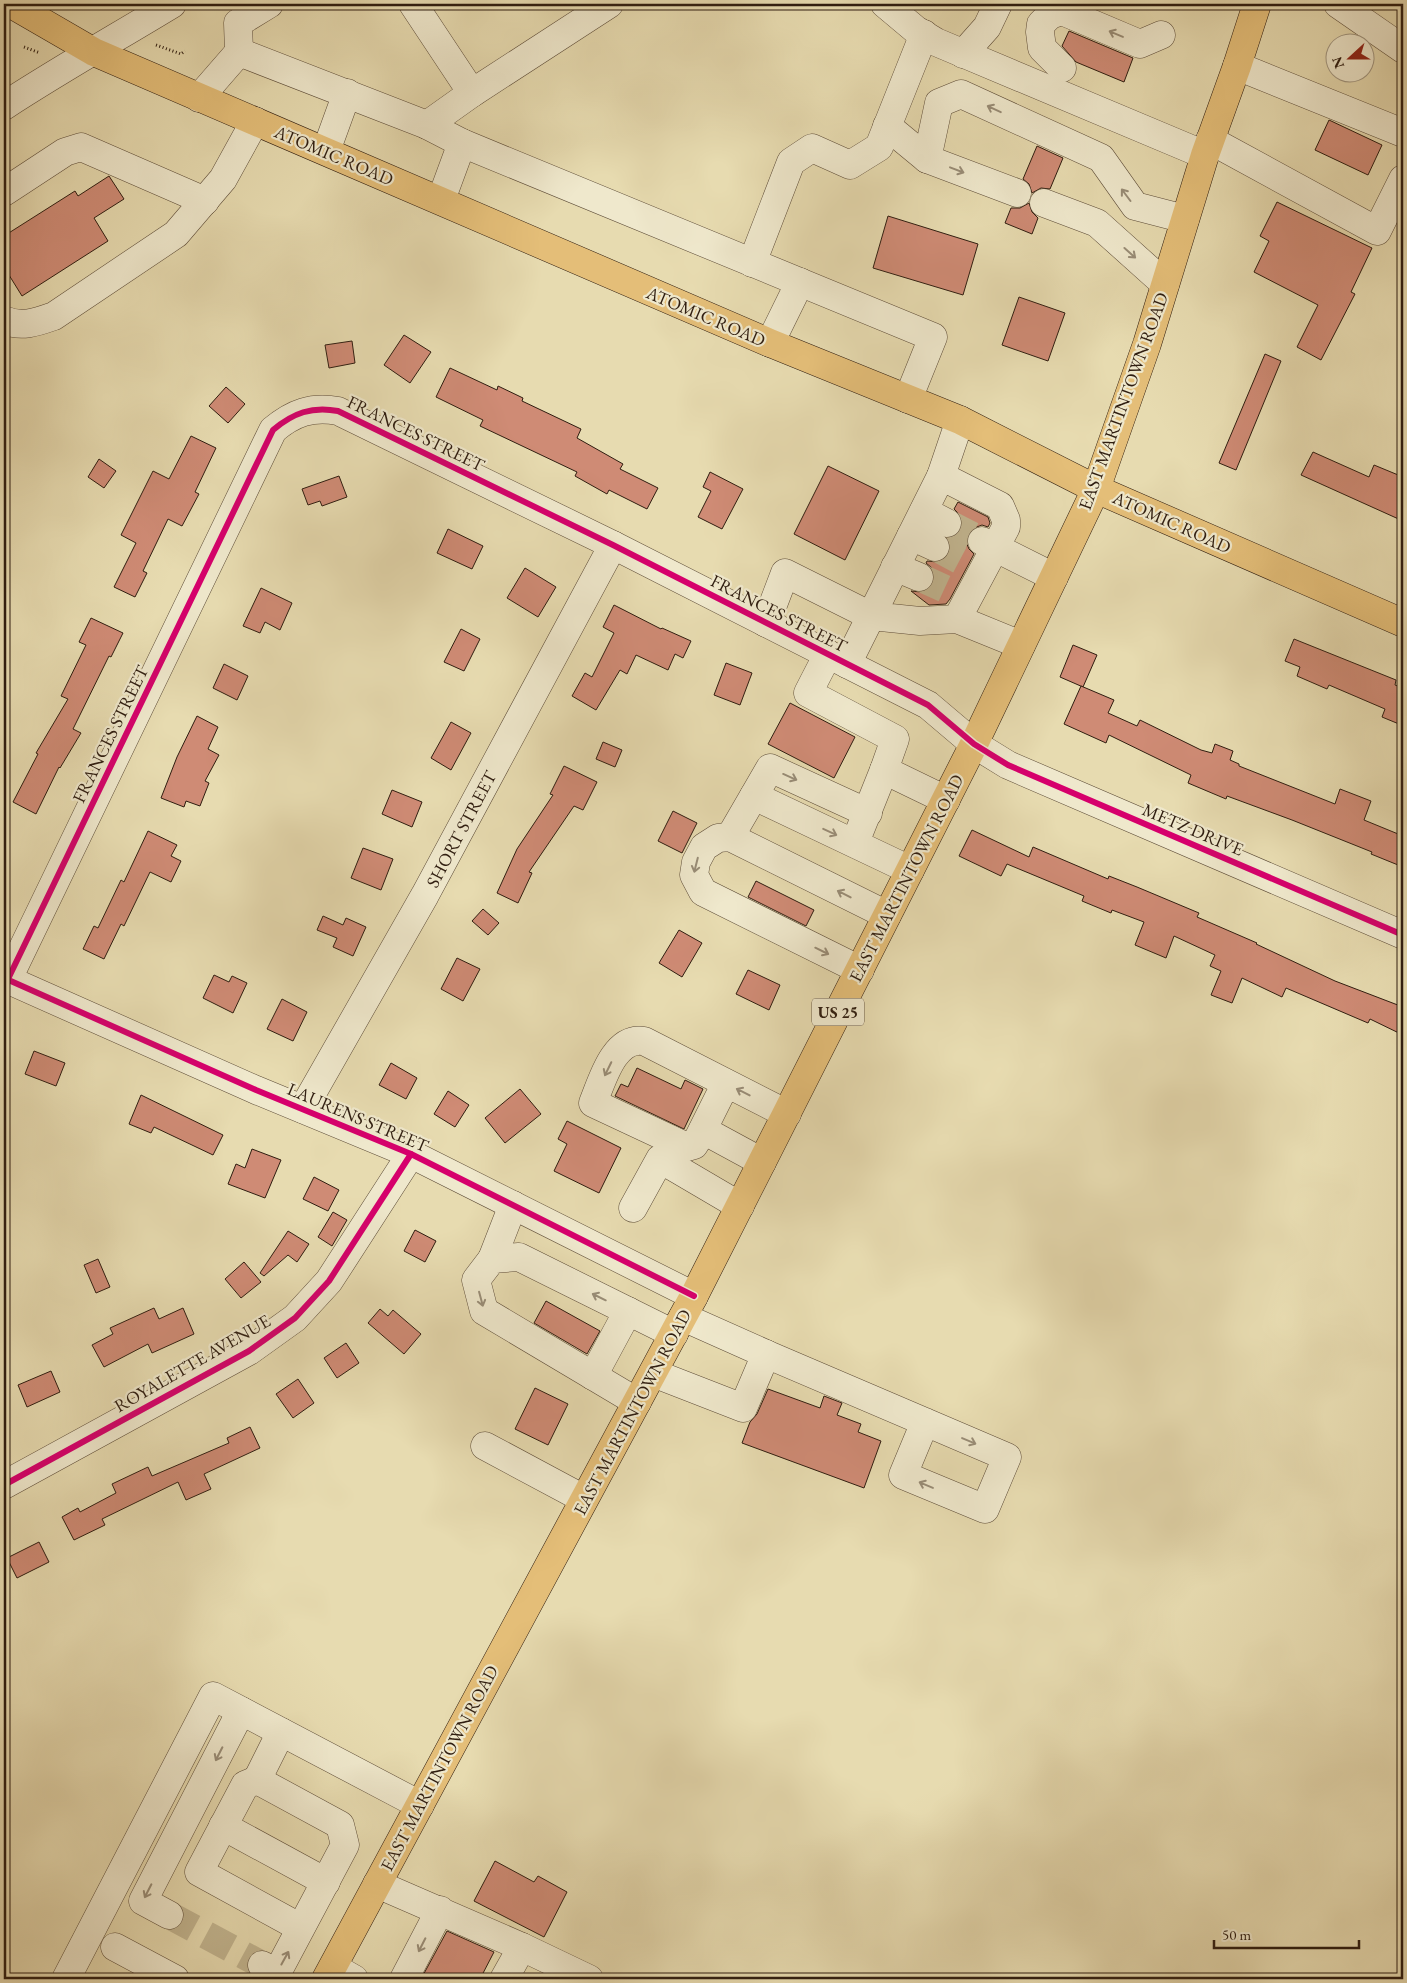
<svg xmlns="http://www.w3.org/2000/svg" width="1407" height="1983" font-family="'EB Garamond',serif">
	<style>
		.building { fill: #cf8b75; stroke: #2f1d10 }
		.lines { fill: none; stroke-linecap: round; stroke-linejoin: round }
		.minor-tunnel { stroke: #c2b590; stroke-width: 28; stroke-dasharray: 28 14; stroke-linecap: butt }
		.minor-casing { stroke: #5d4c38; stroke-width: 29 }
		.major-casing { stroke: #2f1d10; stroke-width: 29 }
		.path { stroke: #2f1d10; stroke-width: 3; stroke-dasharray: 1 2.5; stroke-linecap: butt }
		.minor { stroke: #efe8cc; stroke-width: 28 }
		.major { stroke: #e4be78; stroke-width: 28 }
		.cycleway-casing { stroke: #efe8cc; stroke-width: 9 }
		.cycleway { stroke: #d6006c; stroke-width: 6 }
		.oneway { stroke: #998d77 }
		.labels { text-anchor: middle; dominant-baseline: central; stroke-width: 4.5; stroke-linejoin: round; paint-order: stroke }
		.shield { fill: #efe8cc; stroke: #695a48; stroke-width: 1 }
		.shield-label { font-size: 16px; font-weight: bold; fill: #2f1d10 }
		.street-label { font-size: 18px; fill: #2f1d10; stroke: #efe8cc }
	</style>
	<rect width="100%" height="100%" fill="#e7dbb0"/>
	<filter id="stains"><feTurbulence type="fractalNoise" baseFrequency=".004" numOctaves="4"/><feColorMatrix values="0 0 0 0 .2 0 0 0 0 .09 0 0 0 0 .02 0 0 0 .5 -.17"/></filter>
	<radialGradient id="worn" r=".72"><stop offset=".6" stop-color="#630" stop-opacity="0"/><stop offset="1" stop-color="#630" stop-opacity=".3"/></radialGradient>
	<g class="building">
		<polygon points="1069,31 1133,58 1124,82 1076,62 1062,46"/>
		<polygon points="1329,120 1382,145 1368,175 1315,150"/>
		<polygon points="1037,146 1063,158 1050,189 1041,188 1032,193 1029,184 1023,179"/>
		<polygon points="109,176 124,199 94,218 108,241 22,296 4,267 4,236 75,191 78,196"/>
		<polygon points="1277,202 1372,248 1351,292 1355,294 1321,360 1297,347 1318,305 1254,272 1269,241 1260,236"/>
		<polygon points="1029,203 1032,212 1038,218 1032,234 1005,223 1011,208 1020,208"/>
		<polygon points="888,216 978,244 963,295 873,268"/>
		<polygon points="1019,297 1065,313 1048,361 1002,345"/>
		<polygon points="404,335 431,352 410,383 384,365"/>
		<polygon points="352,341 355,363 329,368 325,345"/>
		<polygon points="1265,354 1281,361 1236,470 1219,463"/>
		<polygon points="450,368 497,390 498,386 523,398 522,401 581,429 577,438 623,464 620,469 658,488 647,509 609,490 607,494 575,476 577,472 480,426 483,420 436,397"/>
		<polygon points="226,387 245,404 228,423 209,406"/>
		<polygon points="191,436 216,448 195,492 199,494 182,526 168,519 143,571 147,573 135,597 114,587 136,543 121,535 153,471 169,479"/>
		<polygon points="1313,452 1369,477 1374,465 1403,477 1403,521 1301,475"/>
		<polygon points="99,459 116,471 104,488 88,477"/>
		<polygon points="828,466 879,491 845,560 794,534"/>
		<polygon points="710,472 743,489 722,529 698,517 711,491 703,487"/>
		<polygon points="339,476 347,497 322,506 320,501 308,505 302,489"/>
		<polygon points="958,502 988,517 990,523 988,527 982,525 974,528 968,534 966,542 969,549 974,554 950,599 946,604 929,605 911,591 921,592 929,589 933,583 934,575 932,568 926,563 927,561 937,562 944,560 949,554 951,546 948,539 956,536 961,530 963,523 960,515 954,509"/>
		<polygon points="448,529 483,546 472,569 437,553"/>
		<polygon points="525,568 556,587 538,617 507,598"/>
		<polygon points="261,588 292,603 280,630 265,622 260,633 243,626"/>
		<polygon points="614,605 661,629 662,628 691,641 683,658 675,654 668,670 636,655 627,674 620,670 596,710 572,696 585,673 592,677 614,633 603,627"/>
		<polygon points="91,618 123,633 111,657 109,656 73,729 81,733 60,768 59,767 36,814 13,802 38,754 36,753 68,699 61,696 86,645 79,642"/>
		<polygon points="461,629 480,639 464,671 444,662"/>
		<polygon points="1294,639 1396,680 1395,685 1403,688 1403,713 1399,724 1382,717 1385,709 1329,685 1327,689 1297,676 1300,667 1285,661"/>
		<polygon points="1073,645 1097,655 1083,687 1060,677"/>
		<polygon points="726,663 752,673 740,705 714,695"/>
		<polygon points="224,664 248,676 237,700 213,688"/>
		<polygon points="1081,686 1114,700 1108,713 1137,726 1140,720 1201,750 1212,753 1215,744 1233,751 1230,760 1239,764 1239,766 1335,804 1340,789 1371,801 1364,820 1403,836 1403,867 1371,854 1372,852 1292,820 1227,796 1226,799 1188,783 1191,775 1109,735 1106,743 1064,724"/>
		<polygon points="790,703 855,737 834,778 768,744"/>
		<polygon points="197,716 218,727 208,749 219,755 205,781 209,783 200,806 186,801 184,807 161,798 177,757"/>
		<polygon points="451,722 471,733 451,770 431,758"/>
		<polygon points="603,742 622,750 615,767 596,759"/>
		<polygon points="564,766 597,782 583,810 574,806 529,872 532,873 518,903 497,893 517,849 553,795 550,794"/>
		<polygon points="392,790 422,802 412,827 382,814"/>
		<polygon points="673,811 697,823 682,853 658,841"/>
		<polygon points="972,830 1029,857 1033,847 1108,879 1109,876 1137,887 1199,913 1197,917 1257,943 1256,944 1335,981 1403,1007 1403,1035 1370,1019 1368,1023 1286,988 1282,997 1242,978 1232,1003 1211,995 1221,971 1210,966 1215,955 1174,936 1166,958 1135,945 1144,922 1112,910 1111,913 1082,901 1084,896 1007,864 1001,876 959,856"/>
		<polygon points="148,831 177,845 171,856 181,861 171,882 150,872 124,926 121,924 104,959 83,949 94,926 98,928 121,880 124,882"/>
		<polygon points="363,848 393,859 381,890 351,878"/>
		<polygon points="756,881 814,910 806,926 748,897"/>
		<polygon points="483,909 499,923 488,935 472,921"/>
		<polygon points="323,916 343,925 346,918 366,927 353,956 333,947 337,938 317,930"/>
		<polygon points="679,930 702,943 682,977 659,963"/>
		<polygon points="457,958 480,969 463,1001 441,989"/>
		<polygon points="748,970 780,985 769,1010 736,994"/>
		<polygon points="214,975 229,982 232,976 247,983 233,1013 203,998"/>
		<polygon points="282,999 307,1012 293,1041 267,1029"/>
		<polygon points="34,1051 65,1063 56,1086 25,1074"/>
		<polygon points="391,1063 417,1078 406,1099 379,1085"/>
		<polygon points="637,1068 681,1089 685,1080 703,1089 684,1129 615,1096 621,1084 628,1087"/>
		<polygon points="520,1089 541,1114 505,1143 485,1118"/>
		<polygon points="448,1091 469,1105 455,1127 434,1114"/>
		<polygon points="141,1095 223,1135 213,1155 154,1127 151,1133 129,1124"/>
		<polygon points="567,1121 621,1148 599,1193 554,1171 567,1144 558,1139"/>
		<polygon points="252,1149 281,1160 265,1198 228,1184 236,1164 245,1168"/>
		<polygon points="314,1177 339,1190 328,1211 303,1199"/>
		<polygon points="333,1212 347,1220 332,1246 318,1237"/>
		<polygon points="415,1230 436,1241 425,1262 404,1251"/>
		<polygon points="288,1231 309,1244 297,1262 288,1255 264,1276 260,1273"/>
		<polygon points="98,1259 110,1287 96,1293 84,1265"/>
		<polygon points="244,1262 261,1282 241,1298 225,1279"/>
		<polygon points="546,1301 600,1331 587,1354 534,1323"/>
		<polygon points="154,1308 159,1319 183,1308 194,1334 152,1353 148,1344 104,1367 92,1345 113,1334 110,1328"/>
		<polygon points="380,1309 388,1316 393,1310 421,1334 404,1354 368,1323"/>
		<polygon points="346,1343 359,1363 337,1378 324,1358"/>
		<polygon points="51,1371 60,1392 27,1407 18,1385"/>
		<polygon points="298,1379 314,1403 293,1418 276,1394"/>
		<polygon points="535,1388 568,1404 548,1445 515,1429"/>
		<polygon points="768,1389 820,1408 824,1396 842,1403 837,1415 861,1424 858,1432 881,1441 864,1488 742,1443 750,1422 757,1414"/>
		<polygon points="250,1427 260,1448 204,1474 211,1489 186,1500 178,1482 102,1519 105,1525 74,1540 62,1517 78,1508 80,1512 116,1493 112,1484 148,1467 152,1476 229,1443 227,1438"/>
		<polygon points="39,1542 49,1562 17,1578 7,1558"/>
		<polygon points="495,1861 534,1882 538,1876 567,1892 544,1937 474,1901"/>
		<polygon points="447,1931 494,1952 480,1979 421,1979"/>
	</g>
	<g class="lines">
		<g class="minor-tunnel">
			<polyline points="947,523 982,541"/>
			<polyline points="935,547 969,565"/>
			<polyline points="919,577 954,593"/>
			<polyline points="169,1915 262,1965"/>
		</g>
		<g class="minor-casing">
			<g id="minor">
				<polyline points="413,4 472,93"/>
				<polyline points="885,4 916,30 936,42 1205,155"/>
				<polyline points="1338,4 1403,49"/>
				<polyline points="239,52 238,23 269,4"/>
				<polyline points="963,54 987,27 998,4"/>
				<polyline points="1237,66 1403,133"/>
				<polyline points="1062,68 1042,48 1040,32 1041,24 1050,15 1062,11 1140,44 1161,35"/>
				<polyline points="199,98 239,52 427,125 462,143 933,337 908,399"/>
				<path d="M4,106C59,70 116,38 172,4"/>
				<polyline points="427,125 472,93 609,4"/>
				<polyline points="887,126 927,159 1017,193"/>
				<polyline points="1210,140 1377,231 1403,179"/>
				<polyline points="326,151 347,93"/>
				<polyline points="927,159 939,103 961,94 1101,158 1135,206 1185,219"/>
				<polyline points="4,192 65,152 81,147 205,201"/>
				<polyline points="441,200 462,143"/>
				<polyline points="1044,203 1097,223 1165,284"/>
				<polyline points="752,263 791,162 812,148 850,165 879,147 924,34"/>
				<path d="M4,320C21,328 37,322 54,316L176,234L223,179L255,121"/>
				<polyline points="770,343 800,282"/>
				<polyline points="941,476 960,420"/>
				<polyline points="924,511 947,523"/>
				<polyline points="911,536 935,547"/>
				<polyline points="982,541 1054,577"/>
				<polyline points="895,567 919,577"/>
				<polyline points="957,619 1006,527 1006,520 1000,506 941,476 871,616 920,621 957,619 1021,645"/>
				<polyline points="766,623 785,573 871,616 847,664"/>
				<polyline points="828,654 808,693 895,739 884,770 946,800"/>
				<polyline points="754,796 910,870"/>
				<polyline points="860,830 884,770"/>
				<polyline points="730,837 770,768 868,813"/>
				<polyline points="860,970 703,892 694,875 696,862 704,847 718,838 730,837 887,915"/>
				<polyline points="4,978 256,1090 411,1154 694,1296"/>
				<path d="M8,979L273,430C293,413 312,406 338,411L613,545L928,705L974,744L1008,765L1403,935"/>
				<path d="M726,1083L699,1137L694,1145L687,1147L593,1103C602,1081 614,1036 644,1041L787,1114"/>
				<polyline points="303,1109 425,895 613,545"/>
				<polyline points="703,1130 762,1162"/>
				<polyline points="633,1208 660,1159 740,1206"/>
				<polyline points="492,1259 513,1205"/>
				<polyline points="683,1317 766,1354"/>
				<polyline points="653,1373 743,1408 766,1354 1007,1457 985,1509 903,1475 925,1422"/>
				<polyline points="593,1376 628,1311"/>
				<polyline points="637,1402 484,1311 476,1280 492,1259 519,1257 674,1334"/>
				<polyline points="485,1446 584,1499"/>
				<polyline points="4,1485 249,1351 295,1318 329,1281 411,1154"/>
				<polyline points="257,1780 281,1732"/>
				<polyline points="223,1826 326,1882"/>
				<polyline points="377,1884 522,1947 504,1979"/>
				<polyline points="169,1915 143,1901 241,1711"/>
				<polyline points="115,1947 175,1979"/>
				<polyline points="522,1947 589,1979"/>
				<polyline points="262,1965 277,1973 345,1845 340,1825 257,1780 245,1785 199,1872 301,1928"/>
				<polyline points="333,1967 354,1979"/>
				<polyline points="66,1979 213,1696 420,1805"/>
				<polyline points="404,1979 440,1910"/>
			</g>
		</g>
		<g class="major-casing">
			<g id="major">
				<polyline points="11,4 94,52 770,343 960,420 1096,489 1403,623"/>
				<polyline points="326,1979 694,1296 974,744 1096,489 1147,344 1205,155 1237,66 1257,4"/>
			</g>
		</g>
		<g class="path">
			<polyline points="156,45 181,54 185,51"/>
			<polyline points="24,47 40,53"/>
		</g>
		<use href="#minor" class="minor"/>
		<use href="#major" class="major"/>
		<g class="cycleway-casing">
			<g id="cycleway">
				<polyline points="4,978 256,1090 411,1154 694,1296"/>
				<path d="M8,979L273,430C293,413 312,406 338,411L613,545L928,705L974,744L1008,765L1403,935"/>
				<polyline points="4,1485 249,1351 295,1318 329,1281 411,1154"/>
			</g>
		</g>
		<use href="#cycleway" class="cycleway"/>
	</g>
	<defs><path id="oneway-shaft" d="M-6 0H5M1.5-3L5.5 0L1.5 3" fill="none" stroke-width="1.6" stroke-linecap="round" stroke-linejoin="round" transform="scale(1.25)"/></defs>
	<g class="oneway">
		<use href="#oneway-shaft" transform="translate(1116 34) rotate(-157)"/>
		<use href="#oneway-shaft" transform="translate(994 109) rotate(-155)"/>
		<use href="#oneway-shaft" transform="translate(957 170) rotate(21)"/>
		<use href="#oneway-shaft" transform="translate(1126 195) rotate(-127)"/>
		<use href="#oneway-shaft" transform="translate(1130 253) rotate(42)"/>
		<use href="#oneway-shaft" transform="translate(790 777) rotate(24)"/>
		<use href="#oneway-shaft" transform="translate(830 832) rotate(25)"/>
		<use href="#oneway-shaft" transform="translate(696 865) rotate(104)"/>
		<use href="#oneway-shaft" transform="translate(844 894) rotate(-153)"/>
		<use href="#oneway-shaft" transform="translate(822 951) rotate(26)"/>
		<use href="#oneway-shaft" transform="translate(608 1069) rotate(116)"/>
		<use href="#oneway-shaft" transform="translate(743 1092) rotate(-153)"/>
		<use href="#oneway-shaft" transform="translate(599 1297) rotate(-154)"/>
		<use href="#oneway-shaft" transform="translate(481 1299) rotate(75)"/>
		<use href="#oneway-shaft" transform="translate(969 1441) rotate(23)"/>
		<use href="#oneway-shaft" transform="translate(926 1485) rotate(-157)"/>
		<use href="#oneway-shaft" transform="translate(219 1754) rotate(117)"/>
		<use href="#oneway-shaft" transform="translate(148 1891) rotate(117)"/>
		<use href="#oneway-shaft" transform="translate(422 1945) rotate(117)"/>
		<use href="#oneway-shaft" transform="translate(285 1958) rotate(-61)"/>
	</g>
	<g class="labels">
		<rect class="shield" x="812" y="998.5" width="52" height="27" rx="4"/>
		<g class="shield-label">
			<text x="838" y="1012">US 25</text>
		</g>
		<g class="street-label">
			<text transform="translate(334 155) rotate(23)">ATOMIC ROAD</text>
			<text transform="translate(706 316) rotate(23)">ATOMIC ROAD</text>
			<text transform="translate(1123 401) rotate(-70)">EAST MARTINTOWN ROAD</text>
			<text transform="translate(416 433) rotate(26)">FRANCES STREET</text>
			<text transform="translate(1172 522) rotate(24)">ATOMIC ROAD</text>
			<text transform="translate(779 613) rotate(27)">FRANCES STREET</text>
			<text transform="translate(110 734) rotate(-64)">FRANCES STREET</text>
			<text transform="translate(461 829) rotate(-62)">SHORT STREET</text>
			<text transform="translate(1193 829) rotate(23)">METZ DRIVE</text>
			<text transform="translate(906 878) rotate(-63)">EAST MARTINTOWN ROAD</text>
			<text transform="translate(358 1117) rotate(23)">LAURENS STREET</text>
			<text transform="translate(192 1363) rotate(-30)">ROYALETTE AVENUE</text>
			<text transform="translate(632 1412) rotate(-62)">EAST MARTINTOWN ROAD</text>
			<text transform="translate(439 1768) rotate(-62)">EAST MARTINTOWN ROAD</text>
		</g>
	</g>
	<rect width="1407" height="1983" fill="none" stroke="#e7dbb0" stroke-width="20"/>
	<rect x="5" y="5" width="1397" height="1973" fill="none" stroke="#2f1d10" stroke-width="2.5"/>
	<rect x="10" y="10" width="1387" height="1963" fill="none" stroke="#2f1d10"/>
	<g transform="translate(1350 58) rotate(249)"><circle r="24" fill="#efe8cc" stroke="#a29781"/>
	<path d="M0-4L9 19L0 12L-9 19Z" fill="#8f2418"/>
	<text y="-8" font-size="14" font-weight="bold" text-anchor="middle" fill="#2f1d10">N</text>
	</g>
	<path d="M1214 1940v8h145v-8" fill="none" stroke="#2f1d10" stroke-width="2.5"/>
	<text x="1222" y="1940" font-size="15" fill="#2f1d10" stroke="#efe8cc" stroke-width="4" paint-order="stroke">50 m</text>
	<rect width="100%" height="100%" filter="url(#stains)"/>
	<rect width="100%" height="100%" fill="url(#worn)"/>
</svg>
